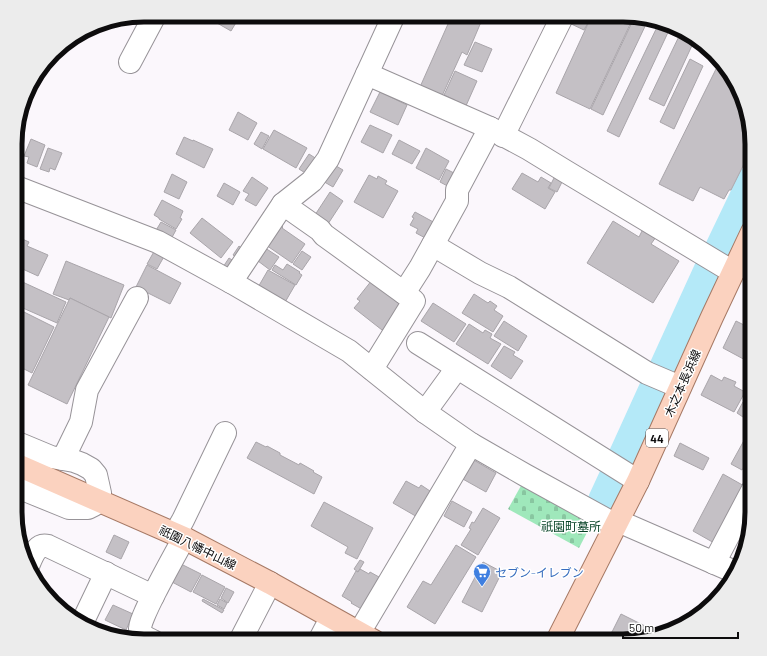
<svg xmlns="http://www.w3.org/2000/svg" width="767" height="656" font-family="Barlow,'Noto Sans JP',sans-serif">
	<style>
		.cemetery { fill: url(#cemetery-stones) }
		.lines { fill: none; stroke-linecap: round; stroke-linejoin: round }
		.river { stroke: #b4e9f8; stroke-width: 28 }
		.building { fill: #c4c0c5; stroke: #a9a5aa }
		.minor-casing { stroke: #979398; stroke-width: 24 }
		.major-casing { stroke: #a67965; stroke-width: 24 }
		.minor { stroke: #fff; stroke-width: 22 }
		.major { stroke: #fbd2bf; stroke-width: 22 }
		.labels { text-anchor: middle; dominant-baseline: central; stroke-width: 3; stroke-linejoin: round; paint-order: stroke }
		.shield { fill: #fff; stroke: #565556; stroke-width: 1 }
		.shield-label { font-size: 11px; font-weight: bold; fill: #0d0c0d }
		.street-label { font-size: 12px; fill: #0d0c0d; stroke: #fff }
		.park-label { font-size: 12px; fill: #054125; stroke: #fff }
		.shop-label { font-size: 12px; fill: #366cbe; stroke: #fff; text-anchor: start }
		.rim { fill: none; stroke: #0d0c0d; stroke-width: 5 }
	</style>
	<defs>
		<pattern id="cemetery-stones" width="16" height="16" patternUnits="userSpaceOnUse"><rect width="16" height="16" fill="#9fe8bb"/><path d="M2 7V4a2 2 0 0 1 4 0v3zM10 15v-3a2 2 0 0 1 4 0v3z" fill="#88c6a0"/></pattern>
	</defs>
	<rect width="100%" height="100%" fill="#fbf7fc"/>
	<polygon class="cemetery" points="522,484 594,519 579,548 508,509"/>
	<g class="lines">
		<g class="river">
			<polyline points="716,254 752,179"/>
			<polyline points="661,372 708,269"/>
			<polyline points="619,463 654,386"/>
			<polyline points="602,510 602,500 614,474"/>
		</g>
	</g>
	<g class="building">
		<polygon points="212,15 238,15 240,16 231,31 210,19"/>
		<polygon points="452,15 484,15 467,55 462,52 442,96 420,87"/>
		<polygon points="570,15 588,15 591,17 584,30 567,22"/>
		<polygon points="592,15 634,16 590,109 556,93"/>
		<polygon points="635,16 648,20 603,115 591,109"/>
		<polygon points="659,23 671,26 619,137 607,131"/>
		<polygon points="682,30 695,39 664,106 649,99"/>
		<polygon points="475,42 492,49 482,72 464,65"/>
		<polygon points="690,59 703,66 674,129 660,122"/>
		<polygon points="720,61 739,87 752,136 752,148 731,190 729,190 724,199 700,187 693,201 659,184"/>
		<polygon points="455,71 477,81 465,108 453,103 455,100 444,95"/>
		<polygon points="380,92 407,105 398,125 370,112"/>
		<polygon points="238,112 257,123 248,140 229,130"/>
		<polygon points="370,125 392,135 383,153 361,142"/>
		<polygon points="274,130 307,148 296,168 263,149"/>
		<polygon points="261,132 269,136 262,149 254,144"/>
		<polygon points="184,137 193,141 193,140 213,149 204,168 176,154"/>
		<polygon points="31,139 45,145 37,167 27,163 29,157 24,156"/>
		<polygon points="399,140 420,151 412,164 392,154"/>
		<polygon points="48,148 62,153 55,170 50,168 49,172 40,169"/>
		<polygon points="426,148 449,161 439,180 416,168"/>
		<polygon points="309,154 320,161 310,176 299,169"/>
		<polygon points="331,163 343,170 333,187 321,180"/>
		<polygon points="446,169 462,177 455,190 440,182"/>
		<polygon points="522,173 538,182 541,177 551,183 548,188 555,192 545,209 512,189"/>
		<polygon points="172,174 187,182 179,199 164,192"/>
		<polygon points="369,175 377,179 378,176 387,181 385,184 398,191 383,218 354,202"/>
		<polygon points="555,176 563,180 557,192 549,188"/>
		<polygon points="252,177 268,188 256,206 245,200 249,194 243,191"/>
		<polygon points="224,183 240,192 233,205 217,196"/>
		<polygon points="330,192 343,201 326,227 313,218"/>
		<polygon points="162,200 183,211 180,218 182,219 176,229 159,219 159,218 154,215"/>
		<polygon points="415,212 437,224 429,240 416,233 418,229 410,225 414,218 412,217"/>
		<polygon points="202,218 233,242 221,258 190,233"/>
		<polygon points="613,221 639,237 643,229 656,237 651,244 679,261 653,303 587,263"/>
		<polygon points="161,222 176,230 170,241 155,232"/>
		<polygon points="277,222 283,227 282,228 305,244 292,263 263,243"/>
		<polygon points="20,238 29,242 27,246 48,255 38,276 16,266 16,247"/>
		<polygon points="239,246 245,251 239,259 233,255"/>
		<polygon points="262,246 279,257 270,270 254,258"/>
		<polygon points="156,248 166,253 157,269 147,264"/>
		<polygon points="302,251 311,257 302,270 293,264"/>
		<polygon points="229,258 238,264 221,270"/>
		<polygon points="66,261 124,285 111,318 70,298 69,300 53,294"/>
		<polygon points="287,264 300,272 299,273 302,275 296,285 272,270 275,265 283,270"/>
		<polygon points="147,265 181,283 170,304 136,287"/>
		<polygon points="268,270 295,285 284,304 257,289"/>
		<polygon points="16,279 66,302 57,323 16,305"/>
		<polygon points="372,280 406,306 386,331 383,329 382,330 354,308 360,301 357,299"/>
		<polygon points="474,294 488,303 490,301 497,306 494,310 503,316 493,332 462,313"/>
		<polygon points="70,298 109,317 67,404 28,385"/>
		<polygon points="433,303 466,324 454,342 421,321"/>
		<polygon points="16,308 54,327 32,373 16,365"/>
		<polygon points="504,321 527,336 518,351 494,336"/>
		<polygon points="736,321 752,329 752,356 749,362 723,348"/>
		<polygon points="469,324 483,333 485,330 492,334 490,338 501,344 488,364 456,344"/>
		<polygon points="504,346 515,352 513,355 523,361 511,379 491,366"/>
		<polygon points="711,375 722,381 724,377 736,382 734,386 745,392 734,412 701,395"/>
		<polygon points="743,402 752,407 746,419 737,413"/>
		<polygon points="747,435 752,438 752,466 746,463 742,470 731,464"/>
		<polygon points="256,442 266,447 267,446 280,453 280,455 299,465 300,463 314,471 313,472 322,477 314,494 247,458"/>
		<polygon points="680,443 709,458 703,470 674,456"/>
		<polygon points="472,459 496,473 486,492 461,478"/>
		<polygon points="723,474 746,487 716,544 693,531"/>
		<polygon points="406,481 419,488 421,485 433,493 419,518 393,503"/>
		<polygon points="452,501 472,512 464,527 444,516"/>
		<polygon points="324,502 373,528 357,559 345,553 348,547 311,526"/>
		<polygon points="483,508 500,518 478,555 461,545 471,529 469,528 472,522 474,523"/>
		<polygon points="114,535 129,542 121,559 106,552"/>
		<polygon points="456,545 476,557 435,624 407,607 423,581 431,585"/>
		<polygon points="360,560 364,562 358,572 354,569"/>
		<polygon points="483,562 502,572 482,612 462,602"/>
		<polygon points="181,564 201,574 191,592 172,582"/>
		<polygon points="360,569 369,574 370,572 379,577 376,583 379,585 365,611 351,603 352,602 342,596 356,571 358,572"/>
		<polygon points="202,575 225,587 216,604 193,592"/>
		<polygon points="226,588 234,592 228,603 221,598"/>
		<polygon points="203,599 224,610 222,613 202,601"/>
		<polygon points="220,599 227,603 224,609 217,605"/>
		<polygon points="113,605 133,614 126,630 105,620"/>
		<polygon points="621,614 659,633 631,641 587,641 612,632"/>
	</g>
	<g class="lines">
		<g class="minor-casing">
			<g id="minor">
				<polyline points="130,62 155,15"/>
				<polyline points="367,74 490,128 529,149 565,171 733,272"/>
				<polyline points="503,136 563,15"/>
				<polyline points="16,187 158,242 231,282 349,351 425,412 471,444 525,475 616,525"/>
				<polyline points="283,204 320,230 324,235 404,293 414,301 372,369"/>
				<polyline points="433,245 480,273 509,287 647,373 680,387"/>
				<polyline points="231,282 283,204 312,181 328,159 394,15"/>
				<polyline points="404,293 420,268 446,221 457,201 457,190 490,128"/>
				<polyline points="418,343 638,481"/>
				<polyline points="425,412 457,368"/>
				<polyline points="63,459 81,422 87,390 137,298"/>
				<polyline points="15,486 69,508 88,508 94,505 97,500 100,493 96,475 91,469 82,464 74,461 63,459 51,457 15,442"/>
				<polyline points="618,521 735,572"/>
				<polyline points="175,534 183,520 225,433"/>
				<polyline points="714,563 752,491"/>
				<path d="M28,566C32,557 36,543 48,546L153,596"/>
				<polyline points="82,623 106,573"/>
				<polyline points="359,633 471,444"/>
				<path d="M153,641C147,638 141,636 140,629C138,620 177,551 184,538"/>
				<polyline points="240,641 270,583"/>
				<polyline points="319,641 331,618"/>
			</g>
		</g>
		<g class="major-casing">
			<g id="major">
				<polyline points="15,464 184,538 270,583 374,641"/>
				<polyline points="557,641 638,481 712,317 752,232"/>
			</g>
		</g>
		<use href="#minor" class="minor"/>
		<use href="#major" class="major"/>
	</g>
	<defs>
		<g id="supermarket-pin" transform="scale(0.9)"><path d="M0 17L-7.5 6A9.5 9.5 0 1 1 7.5 6Z" fill="#3f7fe0" stroke="#fff"/><path d="M-6-5.5h2.5l.6 2H6L4.5 2H-2.5L-4.4-4H-6ZM-1.5 3.2a1.3 1.3 0 1 0 .1 0ZM3 3.2a1.3 1.3 0 1 0 .1 0Z" fill="#fff"/></g>
	</defs>
	<g fill-rule="evenodd">
		<use href="#supermarket-pin" x="482" y="572"/>
	</g>
	<g class="labels">
		<rect class="shield" x="646" y="429" width="22" height="18" rx="3"/>
		<g class="shield-label">
			<text x="657" y="438">44</text>
		</g>
		<g class="street-label">
			<text transform="translate(682 383) rotate(-66)">木之本長浜線</text>
			<text transform="translate(198 547) rotate(26)">祇園八幡中山線</text>
		</g>
		<g class="park-label">
			<text x="571" y="526">祇園町墓所</text>
		</g>
		<g class="shop-label">
			<text x="495" y="572">セブン-イレブン</text>
		</g>
	</g>
	<path d="M0 0H767V656H0ZM144 22H623A122 122 0 0 1 745 144V512A122 122 0 0 1 623 634H144A122 122 0 0 1 22 512V144A122 122 0 0 1 144 22Z" fill="#ececec" fill-rule="evenodd"/>
	<path class="rim" d="M144 22H623A122 122 0 0 1 745 144V512A122 122 0 0 1 623 634H144A122 122 0 0 1 22 512V144A122 122 0 0 1 144 22Z"/>
	<path d="M623 632v6h115v-6" fill="none" stroke="#0d0c0d" stroke-width="2"/>
	<text x="629" y="632" font-size="12" fill="#0d0c0d" stroke="#ffffff" stroke-width="3" paint-order="stroke">50 m</text>
</svg>
